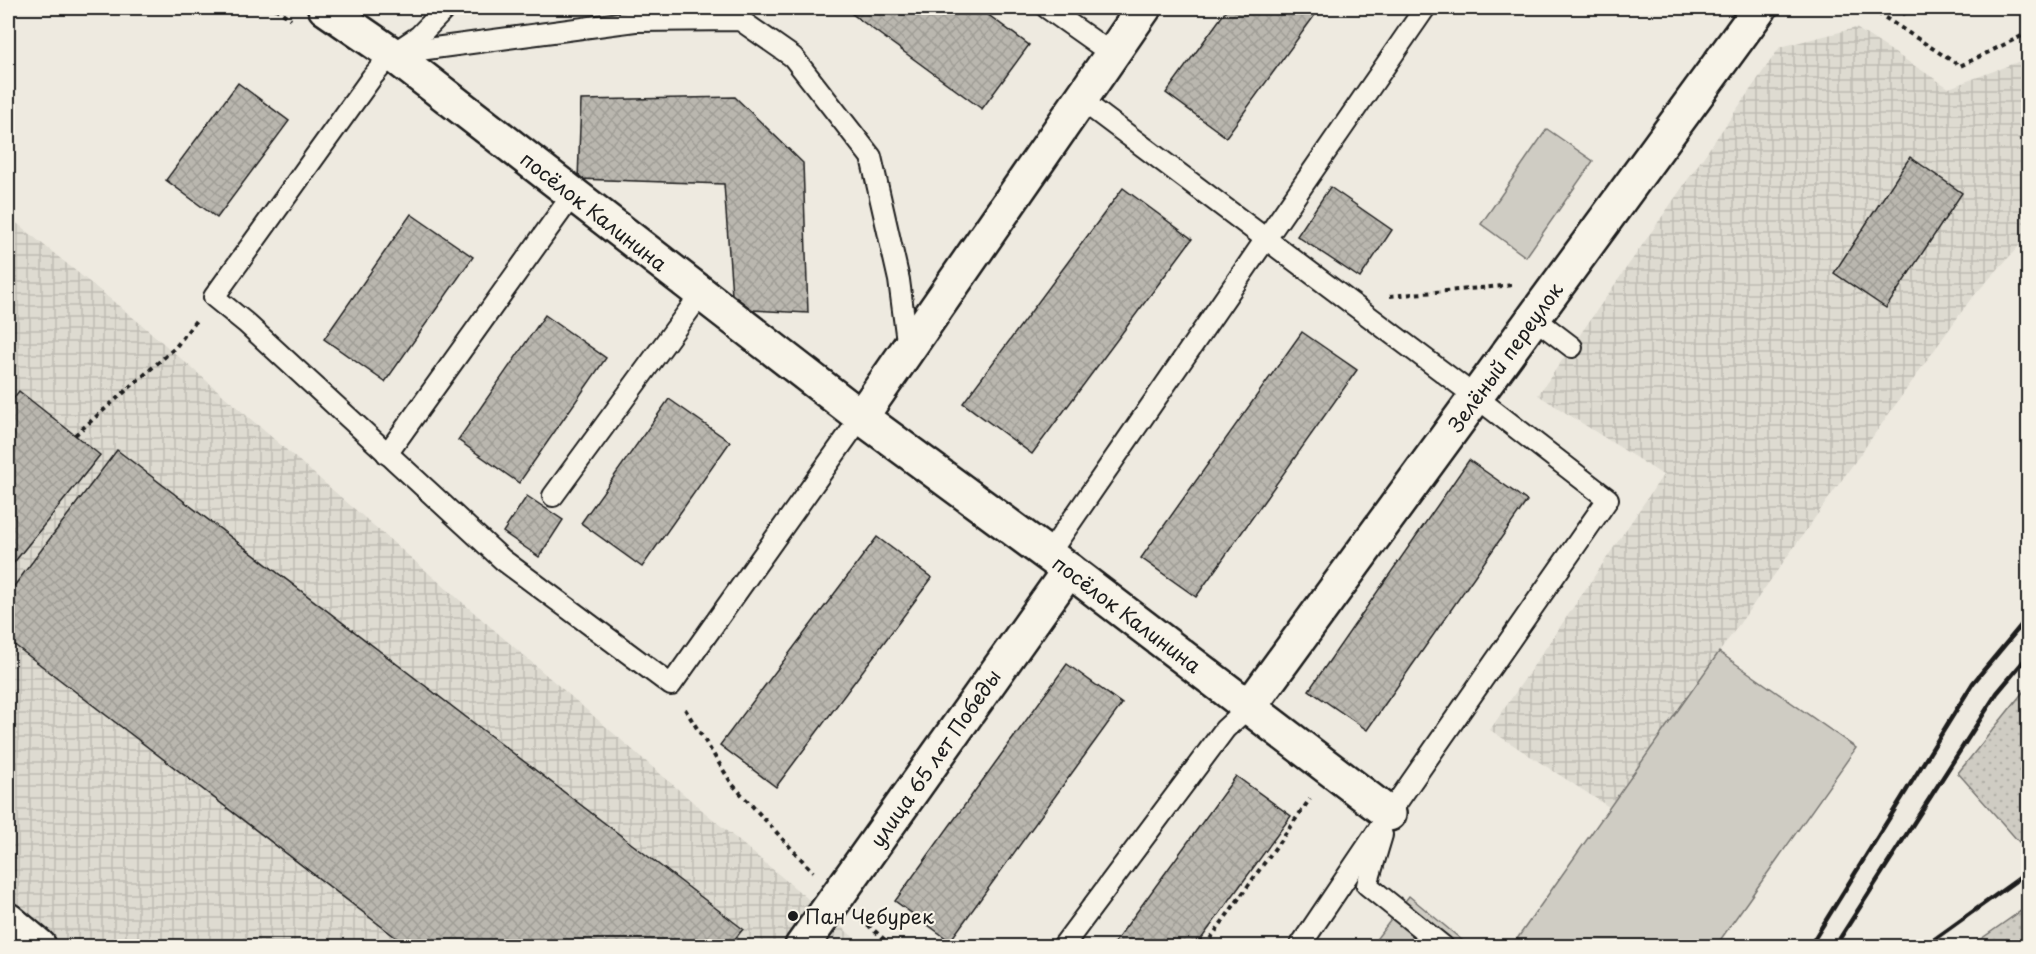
<svg xmlns="http://www.w3.org/2000/svg" width="2036" height="954" font-family="'Playpen Sans',sans-serif">
	<style>
		.industrial { fill: url(#industrial-grid) }
		.green { fill: url(#green-dots); stroke: #767470; stroke-width: 1.5 }
		.pitch { fill: #cfccc3; stroke: #767470; stroke-width: 1.5 }
		.building { fill: url(#building-cross-hatch); stroke: #1c1c1c; stroke-width: 1.5 }
		.lines { fill: none; stroke-linecap: round; stroke-linejoin: round }
		.lane-casing { stroke: #1c1c1c; stroke-width: 24 }
		.street-casing { stroke: #1c1c1c; stroke-width: 38 }
		.secondary-casing { stroke: #1c1c1c; stroke-width: 38 }
		.path { stroke: #1c1c1c; stroke-width: 4; stroke-dasharray: 4.5 4.5; stroke-linecap: butt }
		.lane { stroke: #f7f3e8; stroke-width: 20 }
		.street { stroke: #f7f3e8; stroke-width: 33 }
		.secondary { stroke: #f7f3e8; stroke-width: 33 }
		.rail { stroke: #1c1c1c; stroke-width: 4.5 }
		.poi-dot { fill: #1c1c1c; stroke: #f7f3e8; stroke-width: 2 }
		.labels { text-anchor: middle; dominant-baseline: central; stroke-width: 4.5; stroke-linejoin: round; paint-order: stroke }
		.street-label { font-size: 20px; fill: #1c1c1c; stroke: #f7f3e8 }
		.poi-label { font-size: 20px; fill: #1c1c1c; stroke: #f7f3e8; text-anchor: start }
	</style>
	<defs>
		<pattern id="industrial-grid" width="8" height="8" patternUnits="userSpaceOnUse" patternTransform="scale(1.5)"><rect width="8" height="8" fill="#dedbd1"/><path d="M0 4h8M4 0v8" fill="none" stroke="#bebbb3"/></pattern>
		<pattern id="green-dots" width="8" height="8" patternUnits="userSpaceOnUse" patternTransform="scale(1.5)"><rect width="8" height="8" fill="#cfccc3"/><path d="M2 2h.1M6 6h.1" fill="none" stroke="#b1afa7" stroke-width="1.8" stroke-linecap="round"/></pattern>
		<pattern id="building-cross-hatch" width="8" height="8" patternUnits="userSpaceOnUse" patternTransform="scale(1.5)"><rect width="8" height="8" fill="#bab7af"/><path d="M0 0l8 8M0 8l8-8" fill="none" stroke="#9f9d96"/></pattern>
	</defs>
	<rect width="100%" height="100%" fill="#eeeae0"/>
	<filter id="ink" filterUnits="userSpaceOnUse"><feTurbulence type="fractalNoise" baseFrequency=".0167" numOctaves="2"/><feDisplacementMap in="SourceGraphic" scale="12" xChannelSelector="R" yChannelSelector="G"/><feConvolveMatrix kernelMatrix="1 2 1 2 8 2 1 2 1" color-interpolation-filters="sRGB"/></filter>
	<g filter="url(#ink)">
		<g class="industrial">
			<polygon points="1856,28 1949,88 2028,58 2028,236 1970,300 1609,807 1490,730 1663,475 1538,395 1780,47"/>
			<polygon points="8,216 141,324 702,810 864,946 8,946"/>
		</g>
		<g class="green">
			<polygon points="2028,686 2028,835 2019,842 1958,773"/>
			<polygon points="2028,906 2028,946 1971,946"/>
		</g>
		<g class="pitch">
			<polygon points="1547,129 1593,161 1526,257 1481,224"/>
			<polygon points="1719,652 1856,748 1716,946 1512,946"/>
			<polygon points="1409,896 1469,946 1371,946"/>
		</g>
		<g class="building">
			<rect x="325" y="8" width="75" height="3"/>
			<polygon points="844,8 979,8 1029,45 982,109"/>
			<polygon points="1228,8 1320,8 1226,137 1166,93"/>
			<polygon points="1899,8 1916,8 1904,15"/>
			<polygon points="238,83 289,121 217,218 166,180"/>
			<polygon points="735,97 803,163 808,313 733,309 724,184 578,179 581,100"/>
			<polygon points="1910,157 1962,193 1886,308 1834,273"/>
			<polygon points="1330,187 1392,230 1360,278 1297,236"/>
			<polygon points="1123,188 1192,239 1032,454 963,403"/>
			<polygon points="411,214 473,257 385,382 324,339"/>
			<polygon points="545,315 606,358 519,483 458,440"/>
			<polygon points="1302,332 1357,370 1196,597 1141,558"/>
			<polygon points="19,391 100,455 8,570 8,405"/>
			<polygon points="669,399 730,442 642,567 581,523"/>
			<polygon points="117,450 743,929 729,946 407,946 8,640 8,594"/>
			<polygon points="1469,460 1527,501 1367,730 1309,690"/>
			<polygon points="527,496 563,520 539,557 503,532"/>
			<polygon points="877,537 932,578 776,787 720,745"/>
			<polygon points="1067,664 1122,704 950,941 895,901"/>
			<polygon points="1236,776 1291,816 1196,946 1112,946"/>
			<polygon points="244,939 253,946 239,946"/>
		</g>
		<g class="lines">
			<g class="lane-casing">
				<g id="lane">
					<polyline points="446,8 419,36 392,54 372,77 214,297 246,323 503,560 671,685 861,417"/>
					<polyline points="1047,8 1112,54"/>
					<polyline points="397,53 635,21 740,20 793,57 871,157 899,280 908,349"/>
					<polyline points="1080,99 1476,397 1608,499 1389,814 1300,946"/>
					<polyline points="1534,318 1572,347"/>
					<polyline points="387,454 573,194"/>
					<polyline points="553,496 701,294"/>
					<polyline points="1048,555 1425,8"/>
					<polyline points="1382,835 1367,885 1443,946"/>
					<polyline points="1063,946 1225,729 1250,706"/>
				</g>
			</g>
			<g class="street-casing">
				<g id="street">
					<polyline points="861,417 1144,8"/>
					<polyline points="1069,570 1389,814"/>
					<polyline points="1250,706 1760,8"/>
					<polyline points="8,920 39,946"/>
				</g>
			</g>
			<g class="secondary-casing">
				<polyline id="secondary" points="325,8 392,54 861,417 1069,570 802,946"/>
			</g>
			<g class="path">
				<polyline points="275,8 291,19"/>
				<polyline points="1870,8 1960,66 2028,33"/>
				<polyline points="1390,296 1514,285"/>
				<polyline points="75,435 175,348 197,319"/>
				<polyline points="685,709 732,784 813,872"/>
				<polyline points="861,919 892,946"/>
				<polyline points="1205,946 1310,799"/>
			</g>
			<use href="#lane" class="lane"/>
			<use href="#street" class="street"/>
			<use href="#secondary" class="secondary"/>
			<g class="rail">
				<polyline points="1810,946 1973,683 2028,617"/>
				<polyline points="1835,946 1997,693 2028,656"/>
				<polyline points="1925,946 2028,872"/>
			</g>
		</g>
	</g>
	<circle class="poi-dot" cx="793" cy="916" r="6"/>
	<g class="labels">
		<g class="street-label">
			<text transform="translate(594 211) rotate(38)">посёлок Калинина</text>
			<text transform="translate(1505 357) rotate(-54)">Зелёный переулок</text>
			<text transform="translate(1127 614) rotate(37)">посёлок Калинина</text>
			<text transform="translate(935 758) rotate(-55)">улица 65 лет Победы</text>
		</g>
		<g class="poi-label">
			<text x="805" y="916">Пан Чебурек</text>
		</g>
	</g>
	<rect width="2036" height="954" fill="none" stroke="#f7f3e8" stroke-width="30"/>
	<rect x="15" y="15" width="2006" height="924" fill="none" stroke="#1c1c1c" stroke-width="2" filter="url(#ink)"/>
</svg>
